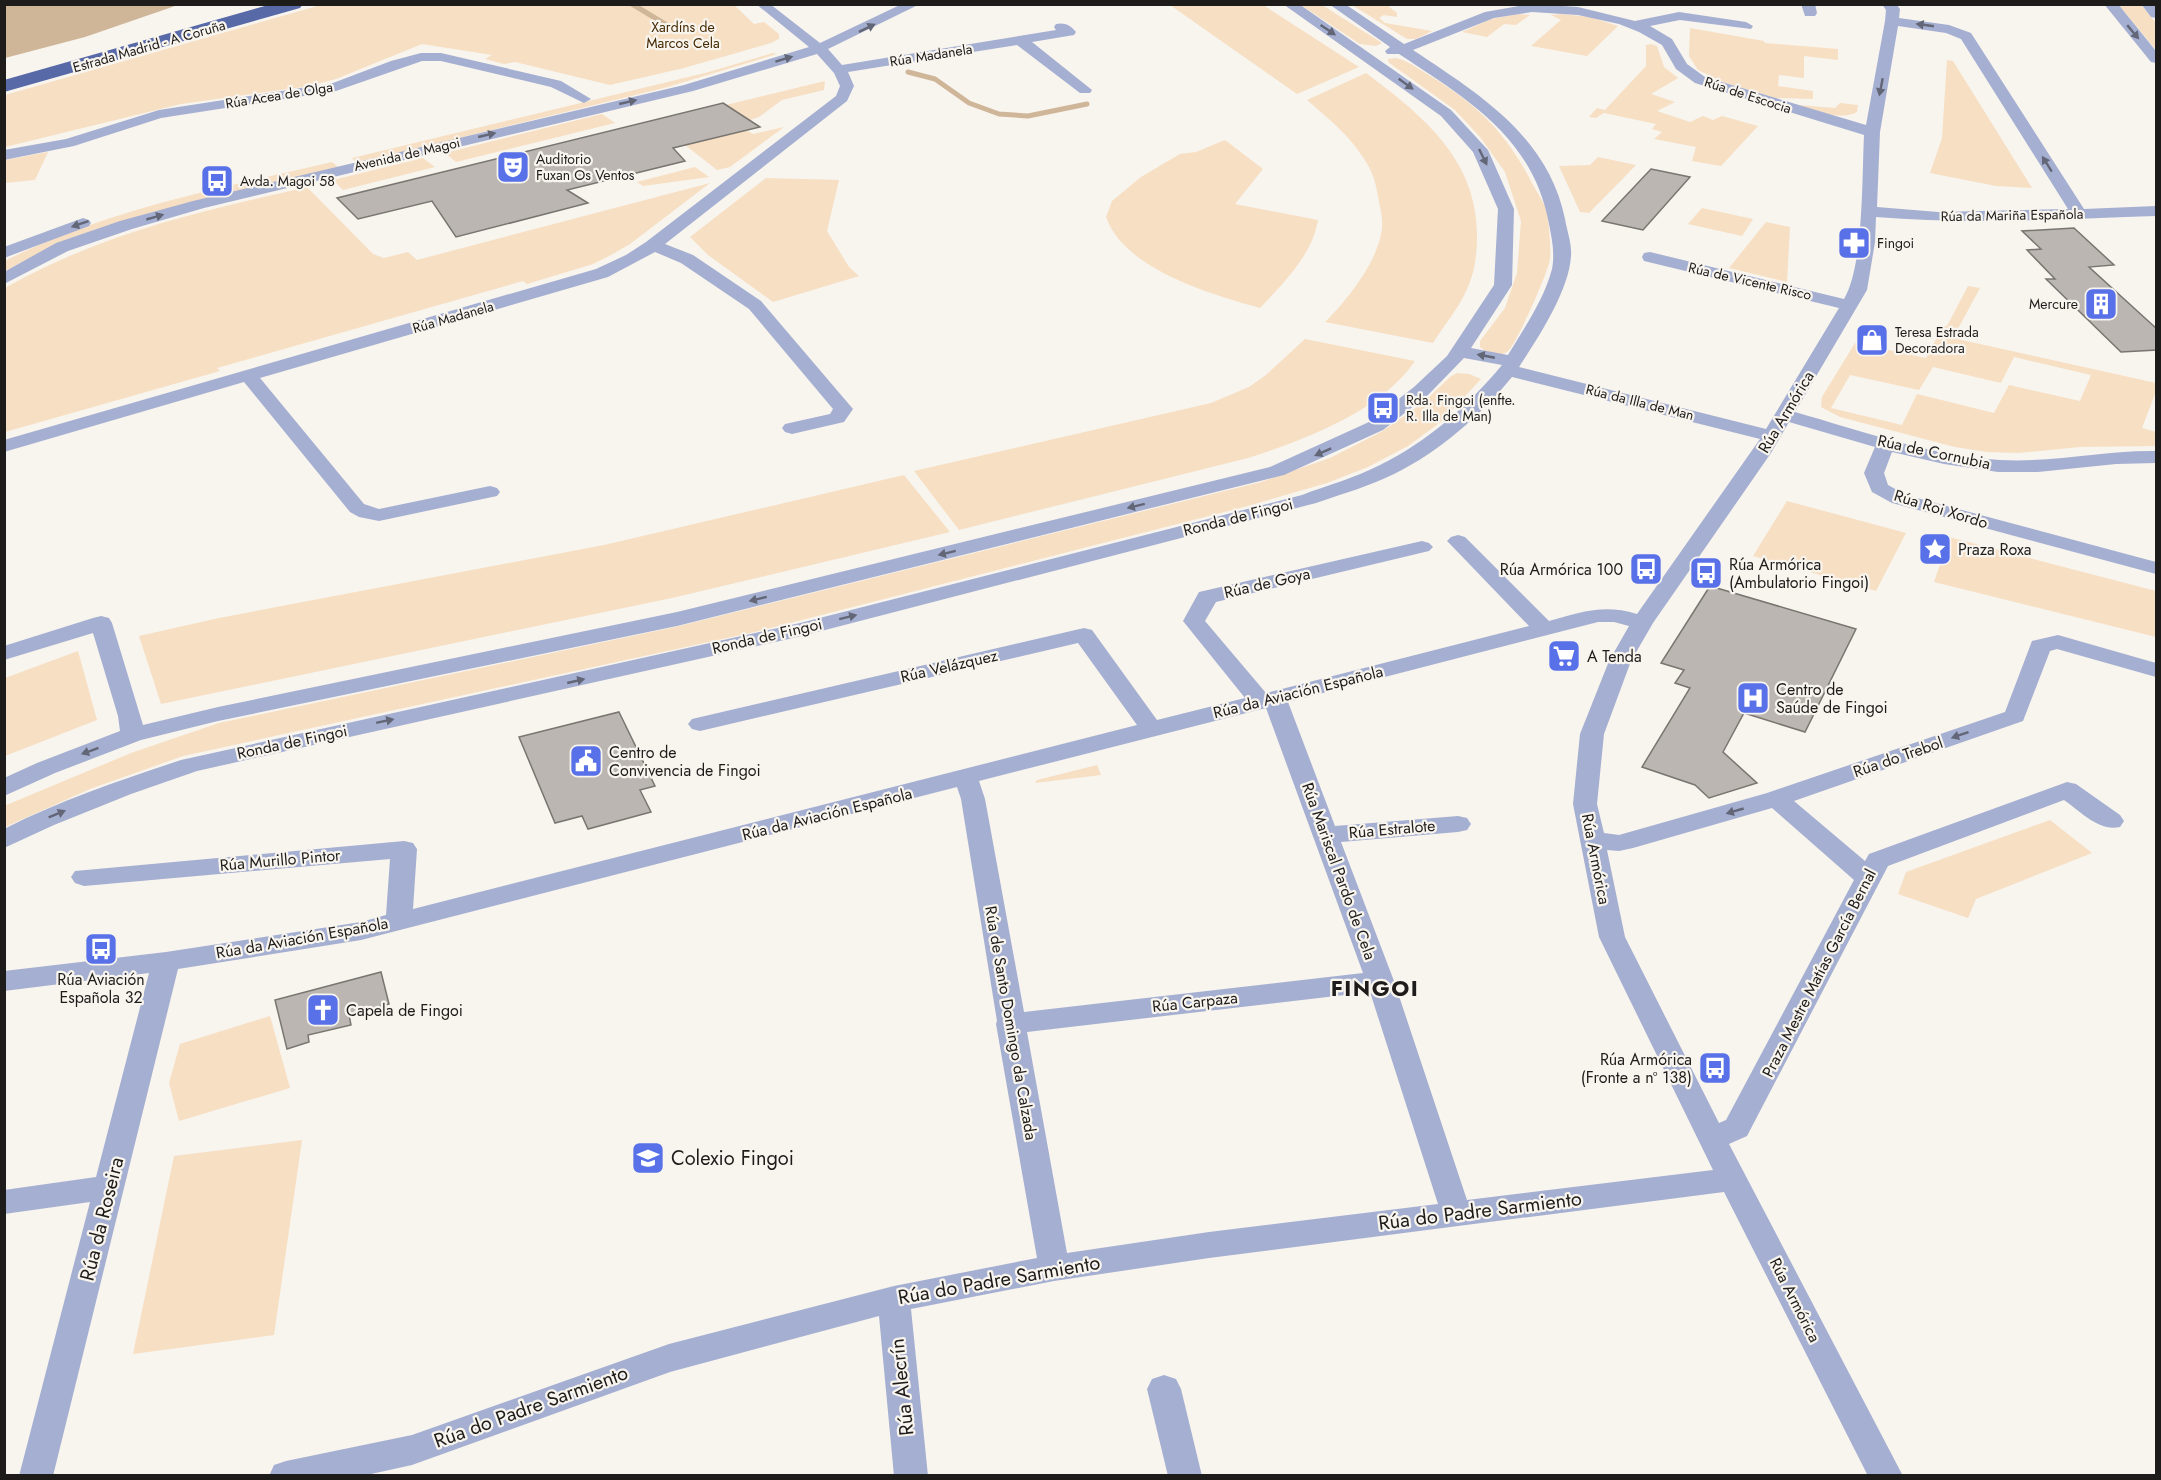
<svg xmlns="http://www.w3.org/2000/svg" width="2161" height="1480" font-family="Jost,sans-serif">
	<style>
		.green { fill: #f7dfc3; fill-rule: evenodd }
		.water { fill: #d0b699 }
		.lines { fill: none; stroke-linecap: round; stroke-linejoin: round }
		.stream { stroke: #d0b699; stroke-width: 5 }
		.building { fill: #bbb6b1; stroke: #797570; stroke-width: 1.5 }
		.minor { fill: #a5afd1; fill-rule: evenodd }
		.trunk { fill: #5869a8; fill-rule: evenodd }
		.oneway { fill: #626676 }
		.labels { text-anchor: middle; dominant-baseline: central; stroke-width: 4.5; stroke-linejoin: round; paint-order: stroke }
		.far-park-label { font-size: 14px; fill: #432902; stroke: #f8f4ee }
		.far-street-label { font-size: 14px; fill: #1e1c1b; stroke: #f8f4ee }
		.far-poi-label { font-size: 14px; fill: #1e1c1b; stroke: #f8f4ee; text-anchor: start }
		.street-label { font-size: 16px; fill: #1e1c1b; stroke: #f8f4ee }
		.poi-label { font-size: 16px; fill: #1e1c1b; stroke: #f8f4ee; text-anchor: start }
		.near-poi-label { font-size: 20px; fill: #1e1c1b; stroke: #f8f4ee; text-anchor: start }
		.near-street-label { font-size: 20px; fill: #1e1c1b; stroke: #f8f4ee }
		.district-label { font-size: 22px; font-weight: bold; letter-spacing: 1.5px; fill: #1e1c1b; stroke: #f8f4ee }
	</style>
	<rect width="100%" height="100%" fill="#f8f4ee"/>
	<g class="green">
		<polygon points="321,5 734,5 754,24 764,22 779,34 779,39 771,43 684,68 610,85 515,62 504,64 485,59 492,55 422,44 336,79 310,86 181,104 5,147 5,95"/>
		<polygon points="1170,5 1263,5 1359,67 1297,94"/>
		<polygon points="1301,5 1322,5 1382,43 1376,46 1360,44"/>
		<polygon points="1352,5 1387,5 1397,13 1397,17 1384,15 1379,18 1385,23 1432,31 1416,39 1407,39"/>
		<polygon points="2119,5 2141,5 2156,23 2156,50"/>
		<polygon points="1518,14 1530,15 1516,25 1504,24 1487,37 1462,32 1491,19"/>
		<polygon points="1562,14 1590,17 1618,26 1587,56 1531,46 1561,20 1551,15"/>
		<polygon points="1690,28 1764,41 1765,43 1838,49 1838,60 1804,56 1804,78 1779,75 1778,86 1813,91 1813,99 1775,98 1723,82 1698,70 1689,56"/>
		<polygon points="1651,44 1657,46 1664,67 1678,78 1651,94 1675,102 1657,111 1690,122 1703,116 1713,120 1722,116 1758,126 1721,166 1692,161 1696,147 1654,139 1662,132 1652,129 1656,124 1604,113 1596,118 1589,117 1597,108 1605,110 1646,66 1646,45"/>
		<polygon points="773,53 777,54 664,88 357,163 352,158 705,73"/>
		<path d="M1396,58C1409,61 1420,70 1432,77C1479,106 1508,135 1533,185C1537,192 1543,201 1546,209C1549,218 1551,249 1550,259C1548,273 1518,340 1509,350C1501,358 1487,353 1480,347V341L1505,308L1517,273L1521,221L1505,172L1480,137L1455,110L1388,62V59Z"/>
		<polygon points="1947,60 1953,61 2032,188 1996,186 1930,173 1942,138"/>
		<path d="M1366,73C1422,115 1477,159 1477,235C1477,253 1475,272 1467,289C1459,308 1444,325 1433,343L1325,322C1347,301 1385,253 1382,220C1382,214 1380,208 1379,202C1377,190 1375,178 1369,167C1354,139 1330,120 1307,100Z"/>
		<polygon points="825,81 824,90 782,100 759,117 750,120 726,105"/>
		<path d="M1840,103L1858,105L1857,112C1840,121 1816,111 1799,105L1835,108Z"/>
		<polygon points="602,114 615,123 456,162 445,153"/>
		<polygon points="784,127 730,167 717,170 685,145 746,130 753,134"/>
		<path d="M1225,140L1263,169L1235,204L1318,220C1312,256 1283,283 1260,308C1211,294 1125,270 1106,217L1112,201L1141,177L1180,154L1196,152Z"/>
		<polygon points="48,152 35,180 5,183 5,160"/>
		<polygon points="1598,157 1636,165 1589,213 1580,212 1559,166 1590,165"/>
		<polygon points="423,158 435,167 343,190 333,180"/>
		<path d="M332,162L338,167L26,260L5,271V261C107,209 221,188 332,162Z"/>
		<polygon points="695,167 709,177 643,186 637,182"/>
		<polygon points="766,178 839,180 827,231 849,267 859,276 773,302 708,255 690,237"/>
		<path d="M710,183L630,244L611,255L593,264L527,284L523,281L217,368L220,371L5,432V288C102,233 199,212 307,187L373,254L384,258L408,252L417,260Z"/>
		<polygon points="1702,208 1753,219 1742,236 1688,224"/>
		<polygon points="1766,222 1790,227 1787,282 1729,268"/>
		<path d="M1968,286L1980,288L1953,338L2156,383V394H2155L2142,428L2156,432V446L2080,447L2018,453L1987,452L1955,447L1840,417L1821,407L1822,397L1855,343L1926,358L1943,326H1947ZM2014,357L2091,375L2080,401L2009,385L1994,413L1917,394L1902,425L1831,408L1850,375L1919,390L1933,367L2001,383Z"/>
		<path d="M1305,339L1415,361C1380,412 1304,440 1248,458L959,530L914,471L1211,403L1249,387L1266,375Z"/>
		<polygon points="1457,373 1469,374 1481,379 1442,421 1408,446 1368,467 1327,483 1244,507 755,632 183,756 90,789 5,827 4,806 131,753 219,723 675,627 1261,482 1330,458 1381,432 1423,403 1450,377"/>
		<polygon points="904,475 950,532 672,598 161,704 139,636 219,618 604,545"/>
		<polygon points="1787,501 1906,533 1876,591 1753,556"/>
		<polygon points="1949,537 2156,591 2156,637 1934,582 1944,553 1941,539"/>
		<polygon points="78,651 97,720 5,756 5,678"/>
		<polygon points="1097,765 1101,775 1035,783 1037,780"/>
		<polygon points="2050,820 2092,853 1976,899 1968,918 1898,894 1906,872"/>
		<polygon points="270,1016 290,1088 179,1121 169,1083 180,1044"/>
		<polygon points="302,1140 274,1335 133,1354 174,1156"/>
	</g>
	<polygon class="water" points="5,4 178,4 178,5 85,37 5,58"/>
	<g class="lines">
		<g class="stream">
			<polyline points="632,4 675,30"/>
			<polyline points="908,72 935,79 969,103 999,114 1028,116 1087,104"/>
		</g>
	</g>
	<g class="building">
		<polygon points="723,103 760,127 673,148 685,161 567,190 588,203 456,237 432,201 358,219 337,198"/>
		<polygon points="1651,169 1690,177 1643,230 1602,221"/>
		<polygon points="2074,228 2114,265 2089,267 2157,329 2157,350 2121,352 2046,279 2055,279 2027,250 2041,249 2022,231"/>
		<polygon points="1710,586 1856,629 1805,732 1744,713 1723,752 1757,783 1709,798 1695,785 1642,767 1690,688 1675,683 1684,670 1661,663"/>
		<polygon points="619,712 655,786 640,790 651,812 588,829 582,816 555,823 519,737"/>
		<polygon points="381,972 389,1004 349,1015 351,1025 308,1035 309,1042 287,1049 275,1000"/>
	</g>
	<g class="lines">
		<g class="minor">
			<path d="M756,4H770L820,43L902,4H920L828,49L842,65L1056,30L1054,27L1056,24C1064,22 1071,25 1076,32L1074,35L1032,42L1092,90L1090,93H1080L1017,45L848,72L854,86L847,101L665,244L693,255L761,301L853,409L844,422L792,434L785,432L782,428L785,424L830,414L833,409L749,309L681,263L655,252L608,277L260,378L364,504L379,509L490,486L497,488L500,492L497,496L379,521L359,517L350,512L244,382L4,452V440L596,269L626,255L646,242L836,96L840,86L834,73L817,54L693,91L204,208L132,229L68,251L4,284V272L56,243L120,221L193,201L684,85L809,47Z"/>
			<path d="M1283,4H1299L1451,110L1488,150L1514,209L1512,285L1471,348L1508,355C1524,328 1544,300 1552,269C1555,253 1552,239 1549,224C1533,137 1467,99 1399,54H1387L1385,51L1390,47L1329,4H1345L1404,44L1485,12L1531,4L1578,7L1635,21L1679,12L1746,22L1753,26L1751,29L1680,20L1650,26L1672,39L1687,64L1705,77L1866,125L1885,21L1886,10L1882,4H1896L1900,9L1899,18L1949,25L1971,33L2084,209L2156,206V216C2063,219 1970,225 1876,217L1875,242L1867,290L1795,412C1862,431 1931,456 2000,460C2053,463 2104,450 2156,451V463L2116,464L2038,472H1998L1944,464L1892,452L1884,473L1888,485L1906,495L2156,562V574L1892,503L1872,492L1864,473L1875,447L1789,422L1771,453L1653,623L1631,661L1604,734L1597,804L1604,833L1619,835L1767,793L2005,712L2032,641L2058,635L2156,663V677L2057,649L2050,651L2023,721L1794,801L1865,861L1869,854L2067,782L2076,784L2120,815L2124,821L2120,827C2099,832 2080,811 2064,800L1888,866L1747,1136L1729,1144L1903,1476H1868L1724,1192L1209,1258L1054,1281L911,1309L928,1476H894L879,1316L670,1372L412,1465L362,1476H269L274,1465L286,1461L412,1435L669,1344L894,1286L1037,1258L996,1024L997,1021L961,799L957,787L361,940L178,969L53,1476H19L90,1202L4,1214V1190L96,1177L149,973L4,991V971L166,952L361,922L386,915L390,859L84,886L75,883L71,877L75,871L404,841L413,843L417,849L413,909L1137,725L1078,643L700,731L692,729L688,724L692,719L1084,628L1092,630L1157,720L1245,698L1183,621L1199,592L1422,541L1429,543L1433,547L1429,551L1216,602L1205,621L1266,693L1529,626L1451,545L1447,541L1451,537L1458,535L1465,537L1549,621C1583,612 1603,604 1637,614L1760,439L1512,377C1481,415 1439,452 1394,474C1370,486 1342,494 1316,503L802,636L197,771L131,794L54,825L4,848V829C61,800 121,780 181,760L800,623L1302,495C1328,485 1355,478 1380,465C1427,442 1469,405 1502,365L1464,358L1428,395L1383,430L1284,475L677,626L218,721L141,740L55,773L4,796V778L37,763L120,731L118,716L93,633L4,660V646L93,618L101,616L109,618L112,623L143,725L218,707L677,612L1270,467L1369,422L1414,387L1447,356L1494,285L1498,209L1473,152L1441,116ZM1532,12L1578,15L1619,24L1639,32L1662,45L1676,69L1695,83L1864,135C1862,175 1864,266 1844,299L1650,252L1644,253L1642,257L1644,261L1839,308L1766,429L1519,367C1538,338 1569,291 1571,256C1572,244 1567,231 1565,219C1548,136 1479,94 1413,50L1494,18ZM1898,26L1946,33L1961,39L2068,209L1938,212L1877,207L1880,132ZM1598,622H1614L1629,626L1609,661L1580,734L1573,804L1599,937L1713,1170L1467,1200L1394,981L1341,842L1458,832L1467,830L1471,824L1467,818L1458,816L1335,826L1288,702ZM1266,708L1363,973L1024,1012L985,799L979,781ZM1772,808L1854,880L1726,1120L1719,1123L1625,937L1607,850L1619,851L1633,848ZM1370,992L1438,1204L1209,1232L1067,1253L1027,1032Z"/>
			<polygon points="1801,4 1815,4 1817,13 1815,16 1805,16"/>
			<polygon points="2104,4 2118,4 2156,51 2156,63 2151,62"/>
			<polygon points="2141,4 2155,4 2156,18 2151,17"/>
			<polygon points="421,53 441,53 561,81 591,99 584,103 551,87 441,61 422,61 336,91 161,118 74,146 4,160 4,150 66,139 159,110 333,83 391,61"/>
			<polygon points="83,218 89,220 91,223 89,226 4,258 4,247"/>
			<polygon points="1164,1375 1176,1379 1181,1389 1202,1476 1168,1476 1147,1389 1152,1379"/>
		</g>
		<polygon class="trunk" points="272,4 303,4 300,8 4,92 4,80"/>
	</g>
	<defs><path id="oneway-solid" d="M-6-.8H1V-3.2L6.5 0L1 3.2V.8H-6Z" transform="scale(1.5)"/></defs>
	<g class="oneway">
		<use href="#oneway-solid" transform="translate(1925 25) rotate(-172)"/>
		<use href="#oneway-solid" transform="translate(867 28) rotate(-26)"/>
		<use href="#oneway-solid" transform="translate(1328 30) rotate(34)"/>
		<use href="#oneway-solid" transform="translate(2133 32) rotate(50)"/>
		<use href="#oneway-solid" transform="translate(784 59) rotate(-17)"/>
		<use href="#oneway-solid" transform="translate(1406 84) rotate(36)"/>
		<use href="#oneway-solid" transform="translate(1881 87) rotate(101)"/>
		<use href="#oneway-solid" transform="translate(628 102) rotate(-13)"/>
		<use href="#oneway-solid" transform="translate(487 135) rotate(-13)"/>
		<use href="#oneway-solid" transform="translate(1483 157) rotate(64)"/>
		<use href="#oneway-solid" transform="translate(2047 164) rotate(-122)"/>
		<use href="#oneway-solid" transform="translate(155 217) rotate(-16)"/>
		<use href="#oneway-solid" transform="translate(80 224) rotate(161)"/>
		<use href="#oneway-solid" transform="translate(1486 356) rotate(-169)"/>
		<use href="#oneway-solid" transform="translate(1323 452) rotate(156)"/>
		<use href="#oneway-solid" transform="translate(1136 506) rotate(166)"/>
		<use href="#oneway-solid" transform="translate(947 553) rotate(166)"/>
		<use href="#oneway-solid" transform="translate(758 599) rotate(166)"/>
		<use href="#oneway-solid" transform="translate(848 617) rotate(-14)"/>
		<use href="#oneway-solid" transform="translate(576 681) rotate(-13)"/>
		<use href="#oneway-solid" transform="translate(385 721) rotate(-12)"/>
		<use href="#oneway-solid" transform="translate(1960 735) rotate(161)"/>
		<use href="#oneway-solid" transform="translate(90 751) rotate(160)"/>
		<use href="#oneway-solid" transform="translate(1735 811) rotate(164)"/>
		<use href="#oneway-solid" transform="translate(57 814) rotate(-22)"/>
	</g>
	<defs>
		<g id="theatre-square" transform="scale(1.725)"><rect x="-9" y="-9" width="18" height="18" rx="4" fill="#5971e8" stroke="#f8f4ee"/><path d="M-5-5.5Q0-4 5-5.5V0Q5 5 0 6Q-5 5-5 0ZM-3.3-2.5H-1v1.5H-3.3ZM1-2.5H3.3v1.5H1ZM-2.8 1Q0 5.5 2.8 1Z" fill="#fff"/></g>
		<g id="bus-square" transform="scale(1.725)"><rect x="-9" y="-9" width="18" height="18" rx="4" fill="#5971e8" stroke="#f8f4ee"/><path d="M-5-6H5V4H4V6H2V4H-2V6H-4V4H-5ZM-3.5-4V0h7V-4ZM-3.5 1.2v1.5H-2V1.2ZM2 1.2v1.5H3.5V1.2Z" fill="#fff"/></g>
		<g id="pharmacy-square" transform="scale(1.725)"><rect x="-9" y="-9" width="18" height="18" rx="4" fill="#5971e8" stroke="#f8f4ee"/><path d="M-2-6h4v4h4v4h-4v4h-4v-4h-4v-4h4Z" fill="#fff"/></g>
		<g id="building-square" transform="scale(1.725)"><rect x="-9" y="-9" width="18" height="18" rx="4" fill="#5971e8" stroke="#f8f4ee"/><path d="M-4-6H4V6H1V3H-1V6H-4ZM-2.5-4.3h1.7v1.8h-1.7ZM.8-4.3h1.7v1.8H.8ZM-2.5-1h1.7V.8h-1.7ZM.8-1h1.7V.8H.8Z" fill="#fff"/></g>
		<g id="shop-square" transform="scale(1.725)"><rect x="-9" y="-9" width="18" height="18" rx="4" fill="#5971e8" stroke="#f8f4ee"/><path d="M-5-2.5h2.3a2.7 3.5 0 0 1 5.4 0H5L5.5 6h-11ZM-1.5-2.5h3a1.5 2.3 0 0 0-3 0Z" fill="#fff"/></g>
		<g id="sight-square" transform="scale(1.725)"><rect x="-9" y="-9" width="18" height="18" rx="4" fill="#5971e8" stroke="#f8f4ee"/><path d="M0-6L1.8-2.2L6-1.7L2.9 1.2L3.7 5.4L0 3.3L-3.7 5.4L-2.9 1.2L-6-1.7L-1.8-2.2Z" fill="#fff"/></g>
		<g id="supermarket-square" transform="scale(1.725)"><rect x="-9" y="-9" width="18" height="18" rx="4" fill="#5971e8" stroke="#f8f4ee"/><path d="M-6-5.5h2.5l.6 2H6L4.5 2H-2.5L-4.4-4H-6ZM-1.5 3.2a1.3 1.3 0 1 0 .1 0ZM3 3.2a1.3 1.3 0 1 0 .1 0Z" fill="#fff"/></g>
		<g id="hospital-square" transform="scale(1.725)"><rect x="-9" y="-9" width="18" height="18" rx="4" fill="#5971e8" stroke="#f8f4ee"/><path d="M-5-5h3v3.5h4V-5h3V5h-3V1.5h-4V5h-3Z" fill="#fff"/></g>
		<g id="civic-square" transform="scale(1.725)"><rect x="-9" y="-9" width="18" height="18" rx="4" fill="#5971e8" stroke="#f8f4ee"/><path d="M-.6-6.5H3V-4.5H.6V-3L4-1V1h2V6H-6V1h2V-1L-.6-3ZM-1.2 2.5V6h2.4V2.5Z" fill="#fff"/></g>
		<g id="church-square" transform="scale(1.725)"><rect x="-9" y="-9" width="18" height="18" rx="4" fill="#5971e8" stroke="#f8f4ee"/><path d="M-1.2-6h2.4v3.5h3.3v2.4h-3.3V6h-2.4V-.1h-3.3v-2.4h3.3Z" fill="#fff"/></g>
		<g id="school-square" transform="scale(1.725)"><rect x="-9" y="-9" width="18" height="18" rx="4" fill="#5971e8" stroke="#f8f4ee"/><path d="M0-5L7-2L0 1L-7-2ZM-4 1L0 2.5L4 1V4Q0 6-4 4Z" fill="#fff"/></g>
	</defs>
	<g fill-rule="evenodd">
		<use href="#theatre-square" x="513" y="167"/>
		<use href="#bus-square" x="217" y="181"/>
		<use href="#pharmacy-square" x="1854" y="243"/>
		<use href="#building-square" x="2101" y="304"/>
		<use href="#shop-square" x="1872" y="340"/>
		<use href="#bus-square" x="1383" y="408"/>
		<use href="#sight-square" x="1935" y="549"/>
		<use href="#bus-square" x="1646" y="569"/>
		<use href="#bus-square" x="1706" y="573"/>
		<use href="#supermarket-square" x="1564" y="656"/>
		<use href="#hospital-square" x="1753" y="698"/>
		<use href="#civic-square" x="586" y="761"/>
		<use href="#bus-square" x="101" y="949"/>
		<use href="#church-square" x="323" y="1010"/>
		<use href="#bus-square" x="1715" y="1068"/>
		<use href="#school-square" x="648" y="1158"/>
	</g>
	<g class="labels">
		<g class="far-park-label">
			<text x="683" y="27">Xardíns de<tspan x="683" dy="16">Marcos Cela</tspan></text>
		</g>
		<g class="far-street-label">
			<text transform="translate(149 46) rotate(-16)">Estrada Madrid - A Coruña</text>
			<text transform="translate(931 55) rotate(-9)">Rúa Madanela</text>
			<text transform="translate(279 95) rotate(-9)">Rúa Acea de Olga</text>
			<text transform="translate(1748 95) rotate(18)">Rúa de Escocia</text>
			<text transform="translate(407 154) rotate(-13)">Avenida de Magoi</text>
			<text transform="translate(2012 215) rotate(-1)">Rúa da Mariña Española</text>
			<text transform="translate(1750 281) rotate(13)">Rúa de Vicente Risco</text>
			<text transform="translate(453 317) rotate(-16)">Rúa Madanela</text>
			<text transform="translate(1640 402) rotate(14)">Rúa da Illa de Man</text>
		</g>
		<g class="far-poi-label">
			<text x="536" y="159">Auditorio<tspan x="536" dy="16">Fuxan Os Ventos</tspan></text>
			<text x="240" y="181">Avda. Magoi 58</text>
			<text x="1877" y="243">Fingoi</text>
			<text x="2078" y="304" text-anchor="end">Mercure</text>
			<text x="1895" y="332">Teresa Estrada<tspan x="1895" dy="16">Decoradora</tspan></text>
			<text x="1406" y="400">Rda. Fingoi (enfte.<tspan x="1406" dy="16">R. Illa de Man)</tspan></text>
		</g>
		<g class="street-label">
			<text transform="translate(1786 412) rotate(-59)">Rúa Armórica</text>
			<text transform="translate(1934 452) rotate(12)">Rúa de Cornubia</text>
			<text transform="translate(1941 509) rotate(17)">Rúa Roi Xordo</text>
			<text transform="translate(1238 517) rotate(-14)">Ronda de Fingoi</text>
			<text transform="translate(1267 583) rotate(-13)">Rúa de Goya</text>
			<text transform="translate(767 636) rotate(-13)">Ronda de Fingoi</text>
			<text transform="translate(949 666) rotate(-13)">Rúa Velázquez</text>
			<text transform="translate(1298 692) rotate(-14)">Rúa da Aviación Española</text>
			<text transform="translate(292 742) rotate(-12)">Ronda de Fingoi</text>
			<text transform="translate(1898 757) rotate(-19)">Rúa do Trebol</text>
			<text transform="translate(827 814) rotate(-14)">Rúa da Aviación Española</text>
			<text transform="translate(1392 829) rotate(-5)">Rúa Estralote</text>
			<text transform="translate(1596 859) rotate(79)">Rúa Armórica</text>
			<text transform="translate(280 860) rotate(-5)">Rúa Murillo Pintor</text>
			<text transform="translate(1339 871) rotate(70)">Rúa Mariscal Pardo de Cela</text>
			<text transform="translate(302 938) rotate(-10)">Rúa da Aviación Española</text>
			<text transform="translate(1819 973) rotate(-63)">Praza Mestre Matías García Bernal</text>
			<text transform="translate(1195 1002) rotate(-6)">Rúa Carpaza</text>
			<text transform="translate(1011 1023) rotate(80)">Rúa de Santo Domingo da Calzada</text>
			<text transform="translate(1795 1300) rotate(63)">Rúa Armórica</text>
		</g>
		<g class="poi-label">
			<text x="1958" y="549">Praza Roxa</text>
			<text x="1729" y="564">Rúa Armórica<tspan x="1729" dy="18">(Ambulatorio Fingoi)</tspan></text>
			<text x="1623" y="569" text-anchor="end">Rúa Armórica 100</text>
			<text x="1587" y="656">A Tenda</text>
			<text x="1776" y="689">Centro de<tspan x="1776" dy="18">Saúde de Fingoi</tspan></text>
			<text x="609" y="752">Centro de<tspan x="609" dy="18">Convivencia de Fingoi</tspan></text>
			<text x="101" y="979" text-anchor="middle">Rúa Aviación<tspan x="101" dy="18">Española 32</tspan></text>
			<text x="346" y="1010">Capela de Fingoi</text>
			<text x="1692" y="1059" text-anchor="end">Rúa Armórica<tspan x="1692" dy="18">(Fronte a nº 138)</tspan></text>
		</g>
		<g class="near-poi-label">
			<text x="671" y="1158">Colexio Fingoi</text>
		</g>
		<g class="near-street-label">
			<text transform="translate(1480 1211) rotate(-7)">Rúa do Padre Sarmiento</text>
			<text transform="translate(102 1219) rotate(-76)">Rúa da Roseira</text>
			<text transform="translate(999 1280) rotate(-10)">Rúa do Padre Sarmiento</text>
			<text transform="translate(902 1387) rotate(-96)">Rúa Alecrín</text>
			<text transform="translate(531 1407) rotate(-20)">Rúa do Padre Sarmiento</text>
		</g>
		<g class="district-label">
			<text x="1375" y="988">FINGOI</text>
		</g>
	</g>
	<rect width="2161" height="1480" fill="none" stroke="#1e1c1b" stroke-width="12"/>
</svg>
